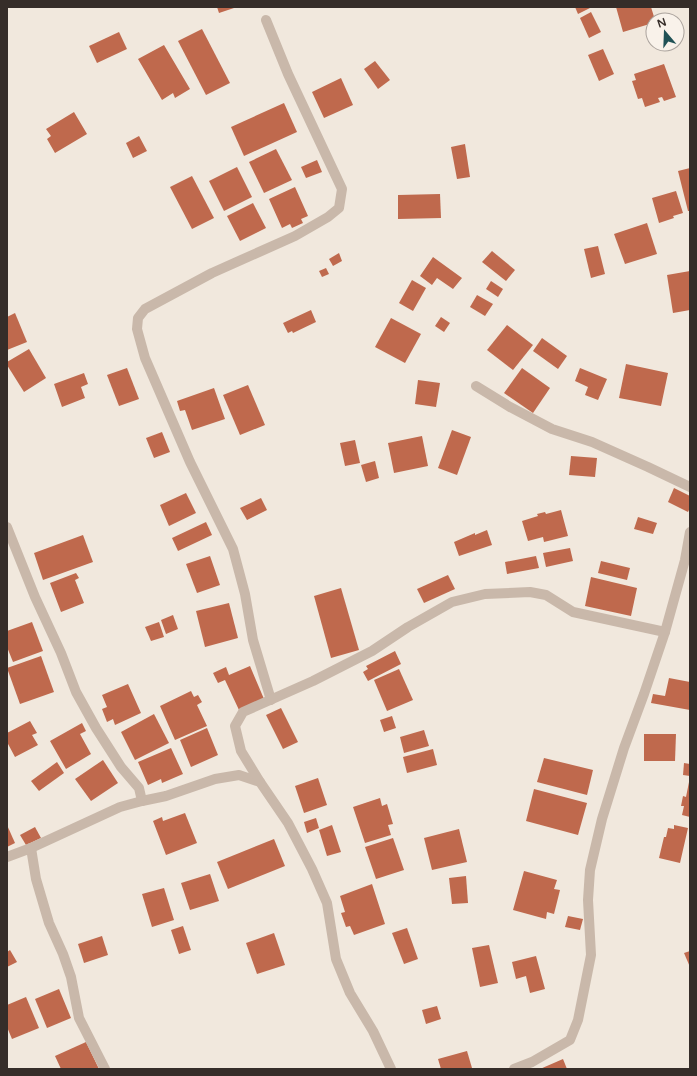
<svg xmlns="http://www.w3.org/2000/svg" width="697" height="1076" font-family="'Varela Round',sans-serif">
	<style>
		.building { fill: #bf694d }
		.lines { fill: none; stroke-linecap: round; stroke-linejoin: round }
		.minor { stroke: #c9b8aa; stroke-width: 10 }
	</style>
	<rect width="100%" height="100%" fill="#f1e8dd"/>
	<g class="building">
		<polygon points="217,7 237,7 219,13"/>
		<polygon points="575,7 592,7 578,14"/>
		<polygon points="616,7 651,7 655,20 653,20 653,23 623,32"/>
		<polygon points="591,12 601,32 589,38 580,18"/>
		<polygon points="202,29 230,83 206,95 178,41"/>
		<polygon points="119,32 127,49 97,63 89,46"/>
		<polygon points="164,45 190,89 175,98 173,93 162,100 138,59"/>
		<polygon points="603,49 614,74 599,81 588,55"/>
		<polygon points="375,61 390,80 378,89 364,69"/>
		<polygon points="664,64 676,97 664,101 662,97 658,98 660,102 645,107 642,98 638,99 632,81 636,80 634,74"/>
		<polygon points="341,78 353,105 324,118 312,92"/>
		<polygon points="284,103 297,132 244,156 231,127"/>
		<polygon points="74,112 87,134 55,153 47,139 51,136 46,129"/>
		<polygon points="139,136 147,151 133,158 126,143"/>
		<polygon points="465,144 470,177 457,179 451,147"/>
		<polygon points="276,149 292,180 264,193 249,162"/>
		<polygon points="317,160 322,172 306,178 301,167"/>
		<polygon points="237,167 252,197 224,211 209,181"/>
		<polygon points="690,168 690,211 688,211 678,171"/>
		<polygon points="192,176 214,218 192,229 170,187"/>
		<polygon points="295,187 308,216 301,219 303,223 292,228 290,224 282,228 269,199"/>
		<polygon points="676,191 683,213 673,216 674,218 659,223 652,198"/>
		<polygon points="440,194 441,218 398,219 398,195"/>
		<polygon points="253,203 266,228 240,241 227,216"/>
		<polygon points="647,223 657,254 625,264 614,234"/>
		<polygon points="598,246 605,274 591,278 584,249"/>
		<polygon points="492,251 515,270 506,281 482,262"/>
		<polygon points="339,253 342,261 333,266 329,259"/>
		<polygon points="433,257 462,278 453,289 437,278 432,285 420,276"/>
		<polygon points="326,268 329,274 322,277 319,271"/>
		<polygon points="690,271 690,310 673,313 667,275"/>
		<polygon points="412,280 426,288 413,311 399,303"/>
		<polygon points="491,281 503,289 498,297 486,289"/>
		<polygon points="477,295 493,304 485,316 470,307"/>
		<polygon points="311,310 316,322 293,333 292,331 288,333 283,323"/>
		<polygon points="15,313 27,342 7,350 7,317"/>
		<polygon points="441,317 450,323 444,332 435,326"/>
		<polygon points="391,318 421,334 405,363 375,347"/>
		<polygon points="507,325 533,345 513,370 487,350"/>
		<polygon points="542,338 567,356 558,369 533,351"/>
		<polygon points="29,349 46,378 24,392 7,365 7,362"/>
		<polygon points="626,364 668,373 661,406 619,398"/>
		<polygon points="127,368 139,399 119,406 107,375"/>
		<polygon points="522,368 550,388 533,413 504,393"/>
		<polygon points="580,368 607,379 598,400 585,395 588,387 575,381"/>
		<polygon points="84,373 88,384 81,387 85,398 62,407 54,384"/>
		<polygon points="418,380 440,383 436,407 415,404"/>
		<polygon points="248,385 265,425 240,435 223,395"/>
		<polygon points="214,388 225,419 192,430 185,410 180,411 177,401"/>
		<polygon points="452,430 471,437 457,475 438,468"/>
		<polygon points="162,432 170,452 154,458 146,438"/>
		<polygon points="422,436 428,466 394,473 388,443"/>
		<polygon points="355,440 360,463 345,466 340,443"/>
		<polygon points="571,456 597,458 595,477 569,475"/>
		<polygon points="375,461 379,478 366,482 361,465"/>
		<polygon points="674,488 690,496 690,508 688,512 668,502"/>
		<polygon points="186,493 196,513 169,526 160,505"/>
		<polygon points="261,498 267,510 247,520 240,508"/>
		<polygon points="561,510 568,536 544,542 543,537 528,541 522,521 538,516 537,514 545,512 546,514"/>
		<polygon points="638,517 657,523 653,534 634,529"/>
		<polygon points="206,522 212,535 178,551 172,538"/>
		<polygon points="487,530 492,545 459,556 454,542 475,533 475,535"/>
		<polygon points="83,535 93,562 43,580 34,553"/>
		<polygon points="570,548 573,561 546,567 543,553"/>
		<polygon points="210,556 220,585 197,593 186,564"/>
		<polygon points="536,556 539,568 507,574 505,562"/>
		<polygon points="601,561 630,568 627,580 598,573"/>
		<polygon points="76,573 79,578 75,580 84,603 61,612 50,583"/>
		<polygon points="448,575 455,589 424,603 417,589"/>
		<polygon points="591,577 637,588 631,616 585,606"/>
		<polygon points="341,588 359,650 331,658 314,596"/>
		<polygon points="229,603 238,638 205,647 196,611"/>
		<polygon points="173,615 178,629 166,634 161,620"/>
		<polygon points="32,622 43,651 13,662 7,647 7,631"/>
		<polygon points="159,622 164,637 151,641 145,627"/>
		<polygon points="395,651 401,664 368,681 363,672 368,669 366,666"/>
		<polygon points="41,656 54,692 20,704 7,668"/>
		<polygon points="250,666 264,699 239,710 225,680 218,683 213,673 226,667 229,675"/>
		<polygon points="399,669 413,700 387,711 374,680"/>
		<polygon points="669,678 690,682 690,710 651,703 653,694 665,696"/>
		<polygon points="128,684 141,713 115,725 113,719 107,722 102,709 107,707 102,695"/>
		<polygon points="191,691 194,697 198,695 202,702 197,705 207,726 175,740 160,706"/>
		<polygon points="281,708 298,742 283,749 266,715"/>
		<polygon points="154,714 169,743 135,760 121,732"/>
		<polygon points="392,716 396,728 384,732 380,720"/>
		<polygon points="30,721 37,733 32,735 38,745 15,757 7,742 7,733"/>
		<polygon points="82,723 86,731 80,734 91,754 66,769 50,741"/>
		<polygon points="207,728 218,755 191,767 180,740"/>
		<polygon points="424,730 429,746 404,753 400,737"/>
		<polygon points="644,734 676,734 675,761 644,761"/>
		<polygon points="171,748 183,774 162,783 161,779 148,785 138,762"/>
		<polygon points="433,749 437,765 407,773 403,757"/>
		<polygon points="544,758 593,770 587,795 537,782"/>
		<polygon points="103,760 118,783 91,801 75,779"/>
		<polygon points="57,762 64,773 39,791 31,781"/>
		<polygon points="684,763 690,764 690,776 683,775"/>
		<polygon points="318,778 327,805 304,813 295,786"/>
		<polygon points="689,782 690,782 690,817 682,815 684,806 681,806 683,796 686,797"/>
		<polygon points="534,789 587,803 578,835 526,821"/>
		<polygon points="380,798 382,806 387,804 393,824 388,825 391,835 365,843 353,807"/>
		<polygon points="185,813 197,843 166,855 153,821 162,817 163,821"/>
		<polygon points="316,818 319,828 307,833 304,822"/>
		<polygon points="7,825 15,843 7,847"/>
		<polygon points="332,825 341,852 327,856 319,830"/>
		<polygon points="674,825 688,828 680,863 659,858 664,837 666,837 668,828 674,829"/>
		<polygon points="35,827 41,838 26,845 20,835"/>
		<polygon points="459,829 467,862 432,870 424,838"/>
		<polygon points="393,838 404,870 376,879 365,847"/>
		<polygon points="274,839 285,866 228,889 217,862"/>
		<polygon points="524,871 557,880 554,889 560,890 554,914 547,912 546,919 513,910"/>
		<polygon points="210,874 219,901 190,910 181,883"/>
		<polygon points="466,876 468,903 452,904 449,878"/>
		<polygon points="372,884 385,924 354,935 350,926 346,927 341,913 345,912 340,896"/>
		<polygon points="164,888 174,920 152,927 142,894"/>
		<polygon points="568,916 583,919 580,930 565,927"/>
		<polygon points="183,926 191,950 179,954 171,930"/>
		<polygon points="407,928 418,959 404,964 392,933"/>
		<polygon points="274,933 285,965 257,974 246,943"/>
		<polygon points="102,936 108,955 84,963 78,944"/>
		<polygon points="489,945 498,983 480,987 472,948"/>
		<polygon points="10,950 17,962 7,967 7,952"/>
		<polygon points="690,951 690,967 684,953"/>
		<polygon points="536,956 545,989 530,993 526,976 516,979 512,962"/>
		<polygon points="59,989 71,1018 47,1028 35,999"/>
		<polygon points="26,997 39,1028 12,1039 7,1027 7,1005"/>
		<polygon points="437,1006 441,1019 426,1024 422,1010"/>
		<polygon points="86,1042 99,1069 61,1069 55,1056"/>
		<polygon points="467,1051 472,1068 441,1069 438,1059"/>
		<polygon points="563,1059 567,1069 540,1069"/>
	</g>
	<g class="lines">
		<g class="minor">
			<polyline points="266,20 288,74 342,189 339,208 328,217 295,236 212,273 145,309 138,318 137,329 145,358 190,462 233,549 245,594 253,640 271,700"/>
			<polyline points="476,386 510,407 552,429 592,442 648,467 690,487"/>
			<polyline points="7,527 35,597 61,653 76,692 96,728 121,767 139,788 142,801 166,796 215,779 239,775 260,782 288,823 312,869 327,903 336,959 350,993 373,1031 391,1069"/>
			<polyline points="260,782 241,751 235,726 243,712 313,681 372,651 408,627 452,602 485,594 530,592 546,595 573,612 665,632"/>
			<polyline points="31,848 36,879 49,923 63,954 71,977 79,1018 105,1069"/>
			<polyline points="7,857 31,848 120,807 142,801"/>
			<polyline points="514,1069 532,1062 570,1040 578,1020 591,955 588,900 590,870 602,819 624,748 644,694 665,632 685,560 690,532"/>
		</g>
	</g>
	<rect width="697" height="1076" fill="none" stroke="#362d29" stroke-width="16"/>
	<g transform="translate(665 32) rotate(341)"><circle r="19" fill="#f9f2ea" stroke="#aba39d"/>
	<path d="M0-3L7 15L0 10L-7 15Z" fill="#215256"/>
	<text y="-6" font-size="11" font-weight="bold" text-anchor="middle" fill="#362d29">N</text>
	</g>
</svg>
